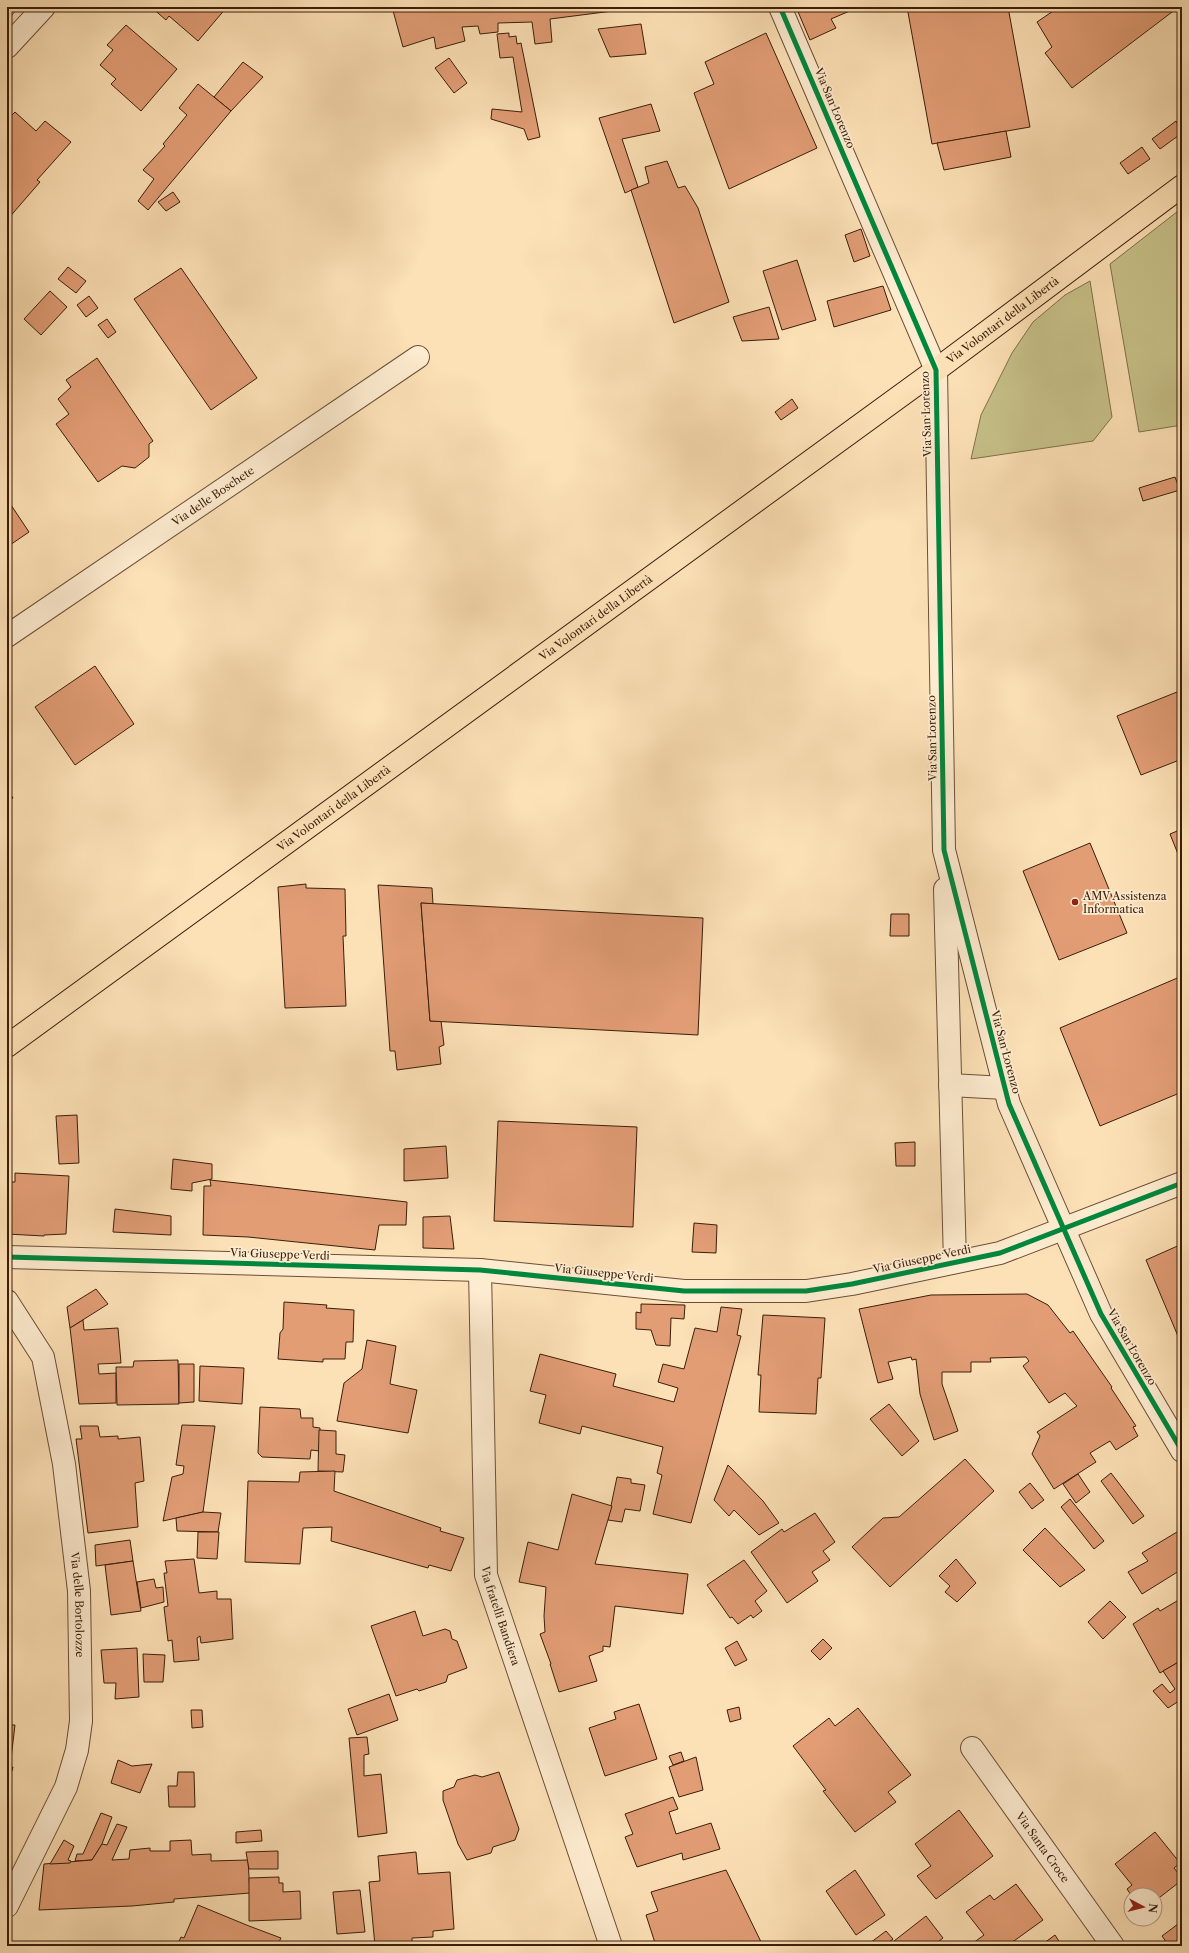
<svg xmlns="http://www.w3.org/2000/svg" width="1189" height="1953" font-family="'Libre Caslon Text',serif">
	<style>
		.green { fill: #c7c189; stroke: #80704a }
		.building { fill: #e29d75; stroke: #3a1e0b }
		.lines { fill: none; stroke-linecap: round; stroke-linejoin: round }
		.minor-casing { stroke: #6b4f36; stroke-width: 24 }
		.tertiary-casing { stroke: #6b4f36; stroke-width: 24 }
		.primary-casing { stroke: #3a1e0b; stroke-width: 24 }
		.minor { stroke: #feecd0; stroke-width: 22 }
		.tertiary { stroke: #feecd0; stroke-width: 22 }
		.primary { stroke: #fde1b6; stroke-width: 22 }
		.cycleway-casing { stroke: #feecd0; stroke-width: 8 }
		.cycleway { stroke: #00873e; stroke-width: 5 }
		.poi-dot { fill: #8f2418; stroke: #feecd0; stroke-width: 1.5 }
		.labels { text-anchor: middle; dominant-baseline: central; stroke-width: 3.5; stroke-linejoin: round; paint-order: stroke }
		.street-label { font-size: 11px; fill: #3a1e0b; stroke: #feecd0 }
		.poi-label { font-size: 11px; fill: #3a1e0b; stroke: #feecd0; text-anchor: start }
	</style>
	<rect width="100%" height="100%" fill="#fde1b6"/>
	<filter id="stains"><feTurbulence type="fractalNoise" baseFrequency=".005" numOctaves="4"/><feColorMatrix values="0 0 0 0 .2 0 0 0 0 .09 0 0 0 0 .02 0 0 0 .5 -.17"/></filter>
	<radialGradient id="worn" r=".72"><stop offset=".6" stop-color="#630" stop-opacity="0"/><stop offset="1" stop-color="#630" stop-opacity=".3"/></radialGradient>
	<g class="green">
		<polygon points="7,7 19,7 7,21"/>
		<polygon points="1182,208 1182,425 1139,432 1110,264"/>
		<polygon points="1090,281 1112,417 1093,441 971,459 981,415 1012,353 1033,322 1065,295"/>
	</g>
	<g class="building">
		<polygon points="151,7 227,7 198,41 169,16 166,20"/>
		<polygon points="392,7 644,7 550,19 552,42 535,44 532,22 498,23 498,32 480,34 478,26 462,27 465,41 436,49 434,37 403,47"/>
		<polygon points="718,7 728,7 720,10"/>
		<polygon points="796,7 859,7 831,19 836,28 810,40"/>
		<polygon points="907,7 1008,7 1030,127 932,144"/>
		<polygon points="1059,7 1176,7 1176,9 1072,88 1045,53 1052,47 1037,22"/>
		<polygon points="641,24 646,54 610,57 598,29"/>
		<polygon points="126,25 177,69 141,111 111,84 116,79 100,65 113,50 107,45"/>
		<polygon points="509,33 509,37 516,36 517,44 521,43 540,137 528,140 524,129 491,119 492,109 522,112 513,57 500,58 497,34"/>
		<polygon points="766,33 817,148 729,189 694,93 714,84 705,62"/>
		<polygon points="449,58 467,83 454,93 435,68"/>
		<polygon points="243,62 263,77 231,111 214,97"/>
		<polygon points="198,84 231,111 148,210 138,201 154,179 143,170 165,146 163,144 187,115 179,108"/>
		<polygon points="651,104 660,131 622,139 638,187 625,193 599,118"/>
		<polygon points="15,112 36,131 45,121 71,142 37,180 40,182 7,220 7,120"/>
		<polygon points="1176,121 1182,133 1160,149 1152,139"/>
		<polygon points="1006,131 1011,157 944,170 937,143"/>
		<polygon points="1142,147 1150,159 1128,174 1120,163"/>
		<polygon points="667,161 678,188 685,186 698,208 729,302 674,323 631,190 649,183 645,167"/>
		<polygon points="173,192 180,202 166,211 158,202"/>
		<polygon points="861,229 870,256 854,262 845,235"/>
		<polygon points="797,260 816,320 782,330 763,271"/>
		<polygon points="68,267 86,281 76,293 58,279"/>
		<polygon points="181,268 257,378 211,410 134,299"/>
		<polygon points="883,286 891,310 834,327 827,301"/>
		<polygon points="50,291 67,307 41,335 24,319"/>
		<polygon points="89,296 98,308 86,317 77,305"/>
		<polygon points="769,307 779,339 742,341 733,317"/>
		<polygon points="107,319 116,332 108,338 98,325"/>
		<polygon points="97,358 153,441 149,444 149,457 135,468 122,466 98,482 56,424 69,414 58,399 71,387 66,380"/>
		<polygon points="792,399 798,408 781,420 775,412"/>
		<polygon points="1175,477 1180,490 1143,501 1139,488"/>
		<polygon points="7,499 29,532 7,547"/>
		<polygon points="95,666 134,724 75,765 35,707"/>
		<polygon points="1182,690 1182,759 1141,775 1117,716"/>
		<polygon points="7,789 13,798 7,802"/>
		<polygon points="1182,829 1182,864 1170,834"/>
		<polygon points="1090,843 1127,933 1059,960 1023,871"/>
		<polygon points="306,884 306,888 345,889 346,936 343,936 346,1006 285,1008 278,887"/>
		<polygon points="378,885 432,888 433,904 421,903 430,1021 441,1021 444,1045 439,1047 441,1064 397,1070 395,1051 390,1051"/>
		<polygon points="421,903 703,918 698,1035 430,1021"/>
		<polygon points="891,914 909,914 909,936 890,936"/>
		<polygon points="1182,976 1182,1092 1100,1126 1060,1028"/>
		<polygon points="77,1115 79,1163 59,1164 56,1116"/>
		<polygon points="498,1121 637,1127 633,1227 494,1221"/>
		<polygon points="915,1142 915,1166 896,1166 895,1143"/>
		<polygon points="446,1146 448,1178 404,1181 404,1149"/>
		<polygon points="173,1159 212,1164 212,1179 192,1183 192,1191 171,1189"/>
		<polygon points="15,1173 69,1176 66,1234 44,1235 44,1236 7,1234 7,1182 15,1182"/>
		<polygon points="210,1180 407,1202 406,1225 379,1225 375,1250 248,1237 203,1235 204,1186 211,1186"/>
		<polygon points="115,1209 171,1216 171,1235 113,1232"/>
		<polygon points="450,1216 454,1249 423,1248 423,1217"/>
		<polygon points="694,1223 717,1225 716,1253 692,1252"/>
		<polygon points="1182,1244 1182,1340 1180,1341 1146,1260"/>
		<polygon points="96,1289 108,1304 70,1328 67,1307"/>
		<polygon points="1027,1294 1048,1305 1070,1333 1073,1331 1112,1387 1111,1388 1136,1426 1133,1427 1138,1436 1116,1450 1110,1441 1090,1453 1096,1462 1054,1489 1032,1454 1040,1436 1037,1432 1077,1406 1065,1393 1049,1403 1023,1366 1029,1361 1026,1357 990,1358 991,1362 971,1362 971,1372 942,1372 942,1384 958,1431 934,1440 920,1394 916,1359 912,1360 911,1357 888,1362 893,1379 878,1383 859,1309 931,1295"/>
		<polygon points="284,1302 327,1305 326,1308 354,1310 353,1342 346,1342 345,1359 323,1359 323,1362 278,1359 280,1333 283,1329"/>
		<polygon points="641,1304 685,1305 684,1319 671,1318 670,1346 656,1345 651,1330 636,1329 636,1312 641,1313"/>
		<polygon points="721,1307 742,1309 737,1335 741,1336 691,1523 653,1514 662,1475 657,1473 663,1447 582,1426 580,1434 539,1423 546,1395 530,1391 540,1354 616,1374 613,1386 674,1402 678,1388 658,1382 663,1364 684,1369 695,1328 717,1332"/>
		<polygon points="763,1315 825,1318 821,1378 818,1378 816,1414 759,1412 761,1375 758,1375"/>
		<polygon points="83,1320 84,1330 118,1328 121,1363 98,1364 99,1374 116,1373 116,1403 79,1404 70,1328"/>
		<polygon points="367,1340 396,1346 390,1384 417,1390 408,1433 337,1421 344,1383 362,1369"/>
		<polygon points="178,1360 179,1404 117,1405 116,1367 133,1367 134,1361"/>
		<polygon points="179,1364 194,1364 194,1402 179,1403"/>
		<polygon points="200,1366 244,1368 242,1404 199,1401"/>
		<polygon points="889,1404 919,1441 902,1456 870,1419"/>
		<polygon points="260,1407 300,1409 301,1418 313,1418 313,1427 320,1428 320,1451 311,1450 310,1459 262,1457 258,1453"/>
		<polygon points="182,1425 215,1426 203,1512 163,1521 172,1477 183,1474 184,1466 176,1465"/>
		<polygon points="80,1426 98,1426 100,1437 118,1436 118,1439 140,1437 144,1481 135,1483 138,1527 88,1533 76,1439 82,1439"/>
		<polygon points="319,1430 336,1431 336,1454 345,1455 343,1472 318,1471"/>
		<polygon points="965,1459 994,1491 890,1587 852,1547 883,1518 899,1517"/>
		<polygon points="728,1465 763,1501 779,1523 759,1535 734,1510 729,1516 714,1500"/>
		<polygon points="335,1471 334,1491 441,1528 440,1531 464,1538 451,1571 429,1565 428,1568 331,1541 332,1527 303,1528 300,1564 245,1562 248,1481 299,1482 300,1472"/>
		<polygon points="1111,1473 1144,1516 1133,1524 1101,1481"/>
		<polygon points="1078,1474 1090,1492 1076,1503 1063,1484"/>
		<polygon points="617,1477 631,1479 631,1483 645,1485 640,1511 625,1509 622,1522 608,1520"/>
		<polygon points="1030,1483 1044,1500 1032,1509 1019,1492"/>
		<polygon points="572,1494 612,1506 595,1564 688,1574 683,1614 615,1606 610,1647 603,1646 603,1651 589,1656 597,1681 559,1692 550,1664 551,1664 540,1634 545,1632 544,1616 546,1587 519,1582 528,1542 558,1550"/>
		<polygon points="1070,1499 1104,1541 1094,1549 1061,1507"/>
		<polygon points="203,1512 221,1513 218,1532 177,1531 176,1518"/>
		<polygon points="815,1513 835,1542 823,1551 830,1560 812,1572 818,1581 787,1603 751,1552 782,1529 784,1532"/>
		<polygon points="1045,1528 1085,1570 1060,1587 1023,1550"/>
		<polygon points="1182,1529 1182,1577 1179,1571 1142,1594 1128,1572 1148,1561 1142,1553"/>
		<polygon points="198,1532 219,1532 217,1559 197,1558"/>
		<polygon points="130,1540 133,1561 96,1566 95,1545"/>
		<polygon points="194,1559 199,1593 217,1591 217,1599 231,1599 233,1639 201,1643 200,1636 197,1638 199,1660 174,1662 172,1640 168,1641 164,1607 168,1606 164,1573 167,1573 165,1561"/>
		<polygon points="956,1559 976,1583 957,1602 945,1592 950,1586 939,1576"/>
		<polygon points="744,1560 767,1591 755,1601 762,1611 753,1618 751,1615 738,1624 732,1617 730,1618 707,1585"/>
		<polygon points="133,1561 141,1611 111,1615 105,1565"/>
		<polygon points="154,1579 156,1588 163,1587 164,1602 141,1608 137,1582"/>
		<polygon points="1182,1598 1182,1660 1160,1673 1133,1624 1158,1608 1160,1611"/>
		<polygon points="1110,1601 1126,1617 1103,1639 1088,1622"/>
		<polygon points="415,1611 423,1636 445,1629 450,1631 452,1639 457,1641 467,1668 448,1675 446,1682 419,1691 417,1689 396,1696 371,1626"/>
		<polygon points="823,1639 832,1648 820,1660 811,1651"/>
		<polygon points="737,1641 747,1660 735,1666 725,1648"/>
		<polygon points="137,1648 139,1697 115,1699 116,1683 104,1683 101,1650"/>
		<polygon points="143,1654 165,1655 163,1682 144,1682"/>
		<polygon points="1182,1660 1182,1699 1168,1708 1153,1691 1162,1684 1170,1693 1175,1689 1163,1671"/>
		<polygon points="389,1694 398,1720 357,1735 348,1709"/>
		<polygon points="639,1704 657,1759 605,1776 589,1728 616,1719 614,1712"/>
		<polygon points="739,1707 741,1719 730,1722 727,1710"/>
		<polygon points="858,1708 911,1775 888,1792 896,1802 855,1832 823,1791 826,1790 793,1746 829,1718 835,1726"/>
		<polygon points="191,1710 202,1710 203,1727 192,1728"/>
		<polygon points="7,1725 15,1725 10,1767 13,1767 12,1771 7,1770"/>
		<polygon points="367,1737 369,1754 364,1755 364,1776 381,1774 387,1833 358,1837 349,1738"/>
		<polygon points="681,1752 684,1761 673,1765 669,1756"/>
		<polygon points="696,1757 703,1790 679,1797 669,1767"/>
		<polygon points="118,1760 132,1766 152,1764 140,1793 111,1783"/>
		<polygon points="1182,1767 1182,1777 1177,1770"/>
		<polygon points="178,1772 194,1772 195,1807 169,1807 168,1786 177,1786"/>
		<polygon points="499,1772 519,1829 515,1840 493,1847 491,1853 467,1860 458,1844 443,1800 443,1791 454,1787 457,1780 475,1775 482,1777"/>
		<polygon points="673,1797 678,1809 669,1812 676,1834 711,1823 720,1849 683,1860 682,1853 637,1867 625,1837 633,1834 625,1814"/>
		<polygon points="959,1810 993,1856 936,1899 917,1876 931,1866 915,1844"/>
		<polygon points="101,1813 112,1817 102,1844 92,1860 75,1861 77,1854 83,1854"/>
		<polygon points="117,1824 127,1827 112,1860 129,1859 130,1850 150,1848 150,1851 170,1851 170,1841 191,1840 192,1855 211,1854 211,1861 248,1860 250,1893 174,1899 174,1902 132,1906 39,1910 44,1864 92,1860 102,1844 107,1845"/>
		<polygon points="261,1830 262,1841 236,1843 236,1832"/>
		<polygon points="1155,1832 1180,1863 1174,1868 1182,1878 1182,1880 1155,1901 1155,1895 1131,1895 1127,1889 1132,1885 1115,1864"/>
		<polygon points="64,1840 74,1846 68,1860 71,1861 70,1863 50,1864"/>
		<polygon points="278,1851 278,1869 249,1869 246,1852"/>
		<polygon points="416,1852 418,1874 450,1872 454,1929 433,1931 433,1937 412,1938 412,1944 375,1946 369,1882 380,1881 378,1856"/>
		<polygon points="726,1870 763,1946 680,1946 678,1942 656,1946 646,1915 658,1911 651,1892"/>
		<polygon points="855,1870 885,1915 856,1935 826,1891"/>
		<polygon points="279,1877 279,1883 283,1883 283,1892 300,1891 301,1919 249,1921 249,1878"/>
		<polygon points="1016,1884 1043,1920 1007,1946 969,1946 984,1935 966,1912 990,1895 994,1900"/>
		<polygon points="360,1890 365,1932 337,1934 333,1892"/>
		<polygon points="198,1905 249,1926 281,1938 277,1946 177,1946 181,1937 184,1938"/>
		<polygon points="926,1916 943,1938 933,1946 898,1946 894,1941"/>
		<polygon points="1182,1921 1182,1946 1169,1946 1162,1936"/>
		<polygon points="886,1931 893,1939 884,1946 866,1946"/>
		<polygon points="1055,1935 1062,1946 1040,1946"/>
	</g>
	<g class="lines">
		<g class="minor-casing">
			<g id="minor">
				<polyline points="780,7 936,370 944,850 1009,1104 1101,1314 1182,1451"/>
				<path id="s1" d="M7,636L418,357"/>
				<polyline points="945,889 955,1262"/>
				<polyline points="950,1085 1005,1088"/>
				<polyline points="7,1257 480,1270 684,1291 806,1291 852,1284 1000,1253 1182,1183"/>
				<path id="s2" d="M480,1270L486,1575L611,1946"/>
				<path id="s3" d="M7,1301L43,1357L64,1464L79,1591L81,1721L77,1750L66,1787L7,1906"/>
				<path id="s4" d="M972,1748L1113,1946"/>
			</g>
		</g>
		<g class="tertiary-casing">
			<polyline id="tertiary" points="7,47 44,7"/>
		</g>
		<g class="primary-casing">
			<g id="primary">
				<path id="s5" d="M7,1046L936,370L1182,186"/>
			</g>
		</g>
		<use href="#minor" class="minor"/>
		<use href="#tertiary" class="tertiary"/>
		<use href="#primary" class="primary"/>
		<g class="cycleway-casing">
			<g id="cycleway">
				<polyline points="780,7 936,370 944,850 1009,1104 1101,1314 1182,1451"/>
				<polyline points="7,1257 480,1270 684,1291 806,1291 852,1284 1000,1253 1182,1183"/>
			</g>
		</g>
		<use href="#cycleway" class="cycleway"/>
	</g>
	<circle class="poi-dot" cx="1075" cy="902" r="4"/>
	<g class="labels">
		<g class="street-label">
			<text transform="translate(835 108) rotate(67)">Via San Lorenzo</text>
			<text stroke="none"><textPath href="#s5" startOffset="1232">Via Volontari della Libertà</textPath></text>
			<text transform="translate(926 414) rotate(-92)">Via San Lorenzo</text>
			<text stroke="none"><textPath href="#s1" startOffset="249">Via delle Boschete</textPath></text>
			<text stroke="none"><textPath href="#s5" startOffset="728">Via Volontari della Libertà</textPath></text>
			<text transform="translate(932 738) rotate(-91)">Via San Lorenzo</text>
			<text stroke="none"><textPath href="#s5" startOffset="404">Via Volontari della Libertà</textPath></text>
			<text transform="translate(1006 1052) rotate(75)">Via San Lorenzo</text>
			<text transform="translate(280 1254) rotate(2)">Via Giuseppe Verdi</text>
			<text transform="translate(922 1259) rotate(-12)">Via Giuseppe Verdi</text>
			<text transform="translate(604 1273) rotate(6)">Via Giuseppe Verdi</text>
			<text transform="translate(1132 1347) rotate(60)">Via San Lorenzo</text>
			<text stroke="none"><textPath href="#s3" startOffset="317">Via delle Bortolozze</textPath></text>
			<text stroke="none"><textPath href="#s2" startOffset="348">Via fratelli Bandiera</textPath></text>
			<text stroke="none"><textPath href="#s4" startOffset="122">Via Santa Croce</textPath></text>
		</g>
		<g class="poi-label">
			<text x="1083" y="896">AMV Assistenza<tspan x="1083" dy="13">Informatica</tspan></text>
		</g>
	</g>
	<rect width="1189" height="1953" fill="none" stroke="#fde1b6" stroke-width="24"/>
	<rect x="8" y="8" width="1173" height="1937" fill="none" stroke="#3a1e0b" stroke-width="2"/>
	<rect x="12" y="12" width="1165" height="1929" fill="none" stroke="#3a1e0b"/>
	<g transform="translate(1143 1907) rotate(97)"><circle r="19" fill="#feecd0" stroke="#b09a81"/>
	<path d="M0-3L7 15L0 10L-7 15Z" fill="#8f2418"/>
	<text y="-6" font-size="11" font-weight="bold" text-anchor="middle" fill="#3a1e0b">N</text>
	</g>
	<rect width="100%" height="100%" filter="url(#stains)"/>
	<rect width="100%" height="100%" fill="url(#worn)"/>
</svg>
